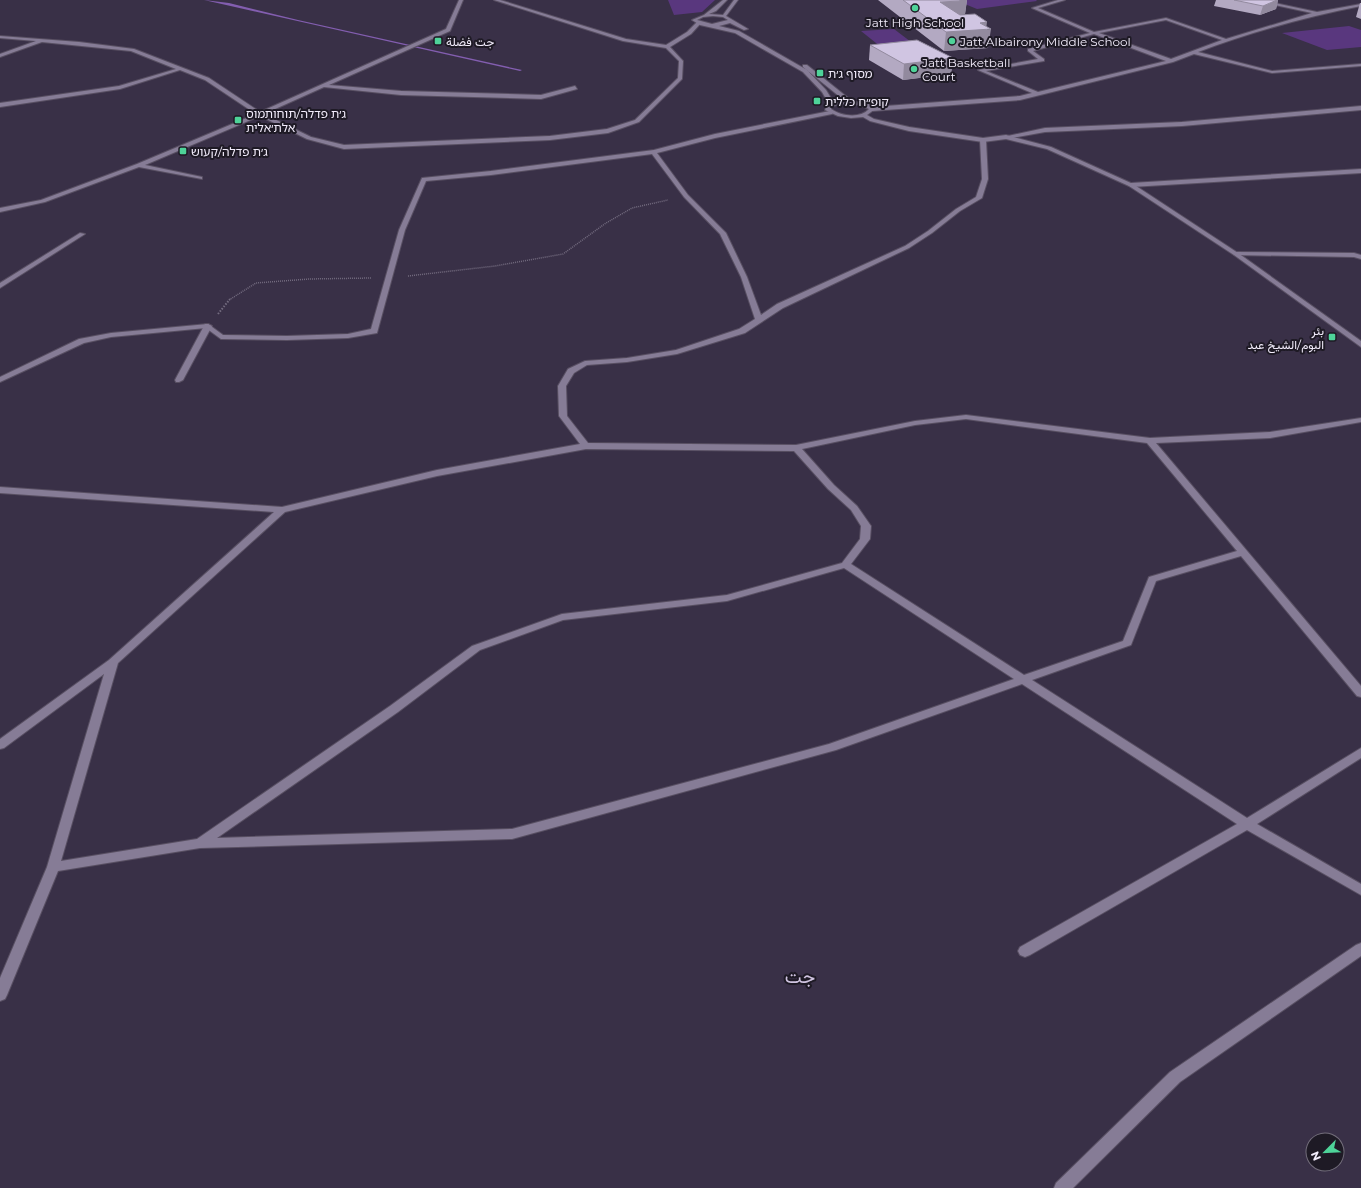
<svg xmlns="http://www.w3.org/2000/svg" width="1361" height="1188" font-family="Montserrat,Vazirmatn,'Noto Sans Hebrew',sans-serif">
	<style>
		.green { fill: #59377e }
		.lines { fill: none; stroke-linecap: round; stroke-linejoin: round }
		.stream { fill: #835eb0; fill-rule: evenodd }
		.lane-casing { stroke: #584f62; stroke-width: 2 }
		.street-casing { stroke: #584f62; stroke-width: 2 }
		.secondary-casing { stroke: #584f62; stroke-width: 2 }
		.path-far1 { stroke: #736b7f; stroke-width: 1.5; stroke-dasharray: 1 1; stroke-linecap: butt }
		.path { stroke: #736b7f; stroke-width: 2; stroke-dasharray: 1.5 1.5; stroke-linecap: butt }
		.lane { fill: #867c96; fill-rule: evenodd }
		.street { fill: #867c96; fill-rule: evenodd }
		.secondary { fill: #867c96; fill-rule: evenodd }
		.wall { fill: #b3a9c2 }
		.shaded-wall { fill: #928a9e }
		.building { fill: #d0c5e2; stroke: #928a9e }
		.poi-dot { fill: #4ed399; stroke: #1e1a25; stroke-width: 1.5 }
		.labels { text-anchor: middle; dominant-baseline: central; stroke-width: 4; stroke-linejoin: round; paint-order: stroke }
		.far-poi-label { font-size: 12px; fill: #f3edfc; stroke: #1e1a25; text-anchor: start }
		.near-quarter-label { font-size: 19px; fill: #d0c4e1; stroke: #1e1a25 }
	</style>
	<rect width="100%" height="100%" fill="#393047"/>
	<g class="green">
		<polygon points="668,0 715,0 702,12 674,15"/>
		<polygon points="955,0 1036,0 1037,1 977,9"/>
		<polygon points="1349,26 1361,30 1361,47 1327,50 1282,33"/>
		<polygon points="894,29 915,45 881,47 861,31"/>
	</g>
	<g class="lines">
		<polygon class="stream" points="204,0 229,3 298,20 522,70 520,71"/>
		<g class="lane-casing">
			<polygon id="lane" points="205,324 208,324 212,326 183,380 179,382 176,382 175,380"/>
		</g>
		<g class="street-casing">
			<g id="street">
				<polygon points="459,0 463,0 450,31 329,85 401,91 541,95 575,86 577,89 541,99 401,95 324,87 264,114 311,137 344,145 550,136 607,129 635,120 678,78 679,61 666,48 623,41 494,0 500,0 626,39 666,45 687,32 697,22 701,23 691,34 670,47 683,61 682,79 639,122 608,133 550,140 344,149 307,139 260,116 145,165 202,177 202,179 139,167 45,202 0,212 0,208 41,200 137,164 256,114 205,80 180,70 120,89 0,107 0,103 119,86 176,69 131,51 42,42 0,57 0,54 36,41 0,38 0,36 79,42 134,49 209,78 260,112 446,29"/>
				<path d="M1058,0H1065L1038,8L1094,32L1166,18L1226,39L1312,13L1252,0H1260L1317,12L1361,4V6C1306,17 1251,32 1198,52L1272,71L1361,64V66L1272,73L1194,54L1173,62L1020,100L872,111L869,109L872,107L1020,96L1032,93L978,70L1038,59L1028,51V49L1090,33L1032,8ZM1166,20L1222,40L1171,59L1099,33ZM1094,34L1166,61L1038,92L986,71L1044,61V59L1033,51Z"/>
				<polygon points="1361,106 1361,110 1182,126 1045,132 1006,139 1003,137 1045,128 1182,122"/>
				<path d="M830,111L833,113L832,114L715,138L657,153L688,195L726,233L747,277L761,315L777,304L905,246L928,231L956,209L976,197L982,179L980,140L983,138L986,140L988,179L982,198L960,211L932,233L909,248L783,308L745,333L677,354L627,362L587,365L574,373L566,386L567,416L588,443L796,445L915,421L966,415L1150,438L1270,432L1361,418V422L1270,438L1156,443L1361,686V697L1357,696L1241,556L1156,581L1131,645L1032,680L1247,818L1361,748V758L1257,824L1361,884V895L1247,830L1030,955L1025,957L1020,955L1018,951L1020,947L1237,824L1022,684L836,750L512,839L200,848L58,871L7,995L5,999L0,1001V978L47,867L104,674L4,748L0,749V739L109,660L274,512L0,493V487L282,507L437,470L580,444L559,416L558,386L568,369L585,361L627,358L676,350L739,329L755,319L741,277L720,234L684,197L652,154L491,175L426,181L405,230L377,333L348,338L287,340L221,339L206,328L111,337L84,343L0,382V377L79,339L111,333L208,324L223,335L287,336L348,334L371,329L399,230L422,178L491,171L654,150L715,134ZM966,419L1147,443L1237,551L1149,577L1123,641L1024,675L851,564L870,539L871,526L857,506L834,485L802,449L915,425ZM586,449L794,451L828,489L851,510L861,526L860,539L842,563L727,595L562,614L472,646L390,706L197,839L61,861L118,663L285,512L437,476ZM844,568L1014,679L829,744L512,829L217,838L398,712L480,650L563,620L727,601Z"/>
				<polygon points="1361,169 1361,173 1131,187 1128,185 1131,183"/>
				<polygon points="80,233 85,234 0,288 0,283"/>
				<polygon points="1236,252 1354,253 1361,255 1361,259 1354,257 1234,255 1234,253"/>
				<polygon points="1361,943 1361,956 1180,1082 1073,1188 1054,1188 1056,1183 1170,1072 1356,945"/>
			</g>
		</g>
		<g class="secondary-casing">
			<path id="secondary" d="M723,0H727L716,11L709,14L723,15L734,0H738L726,16L748,29L744,30L730,23L719,26L739,31L807,70L826,90L834,103L845,101L803,67V65H807L852,101L867,103L875,109L867,115L874,119L909,127L983,138L1006,135L1051,147L1133,184L1238,253L1361,341V347L1234,255L1129,186L1047,149L1006,139L983,142L909,131L870,121L863,117L851,118L838,116L825,110L827,105L829,104L822,92L803,72L735,33L700,25L692,20L704,15ZM713,16L723,17L728,20L712,24L697,20L703,17ZM839,104L860,105L869,109C860,119 841,116 831,109V107Z"/>
		</g>
		<g class="path-far1">
			<polyline points="408,276 495,266 563,254 606,223 632,208 668,200"/>
			<polyline points="229,300 256,283 309,279 371,278"/>
		</g>
		<polyline class="path" points="218,314 230,299"/>
		<use href="#lane" class="lane"/>
		<use href="#street" class="street"/>
		<use href="#secondary" class="secondary"/>
	</g>
	<g class="wall">
		<polygon points="878,0 967,0 965,14 959,15 987,27 988,48 944,51"/>
		<polygon points="1216,0 1278,0 1276,9 1260,15 1214,6"/>
		<polygon points="1360,3 1361,3 1361,19 1356,17"/>
		<polygon points="870,45 953,58 951,74 903,80 869,60"/>
	</g>
	<g class="shaded-wall">
		<polygon points="954,0 967,0 965,14 959,15 940,2"/>
		<polygon points="1277,0 1278,0 1276,9 1260,15 1263,6"/>
		<polygon points="987,22 986,30 991,29 988,48 944,51 946,32 980,23"/>
		<polygon points="953,58 951,74 903,80 904,64"/>
	</g>
	<g class="building">
		<polygon points="903,0 959,0 961,1 940,2 960,15 975,14 987,22 980,23 991,29 946,32"/>
		<polygon points="1234,0 1277,0 1263,6"/>
		<polygon points="917,40 953,58 904,64 870,45"/>
	</g>
	<g class="poi-dot">
		<circle cx="915" cy="8" r="4"/>
		<rect x="434" y="37" width="8" height="8" rx="2"/>
		<circle cx="952" cy="41" r="4"/>
		<circle cx="914" cy="69" r="4"/>
		<rect x="816" y="69" width="8" height="8" rx="2"/>
		<rect x="813" y="97" width="8" height="8" rx="2"/>
		<rect x="234" y="116" width="8" height="8" rx="2"/>
		<rect x="179" y="147" width="8" height="8" rx="2"/>
		<rect x="1328" y="333" width="8" height="8" rx="2"/>
	</g>
	<g class="labels">
		<g class="far-poi-label">
			<text x="915" y="22" text-anchor="middle">Jatt High School</text>
			<text x="446" y="41">جت فضلة</text>
			<text x="960" y="41">Jatt Albairony Middle School</text>
			<text x="922" y="62">Jatt Basketball<tspan x="922" dy="14">Court</tspan></text>
			<text x="828" y="73">מסוף ג׳ת</text>
			<text x="825" y="101">קופ״ח כללית</text>
			<text x="246" y="113">ג׳ת פדלה/תוחותמוס<tspan x="246" dy="14">אלת׳אלית</tspan></text>
			<text x="191" y="151">ג׳ת פדלה/קעוש</text>
			<text x="1324" y="330" text-anchor="end">بئر<tspan x="1324" dy="14">البوم/الشيخ عبد</tspan></text>
		</g>
		<g class="near-quarter-label">
			<text x="800" y="976">جت</text>
		</g>
	</g>
	<g transform="translate(1325 1152) rotate(246)"><circle r="19" fill="#1e1a25" stroke="#736e7b"/>
	<path d="M0-3L7 15L0 10L-7 15Z" fill="#4ed399"/>
	<text y="-6" font-size="11" font-weight="bold" text-anchor="middle" fill="#f3edfc">N</text>
	</g>
</svg>
